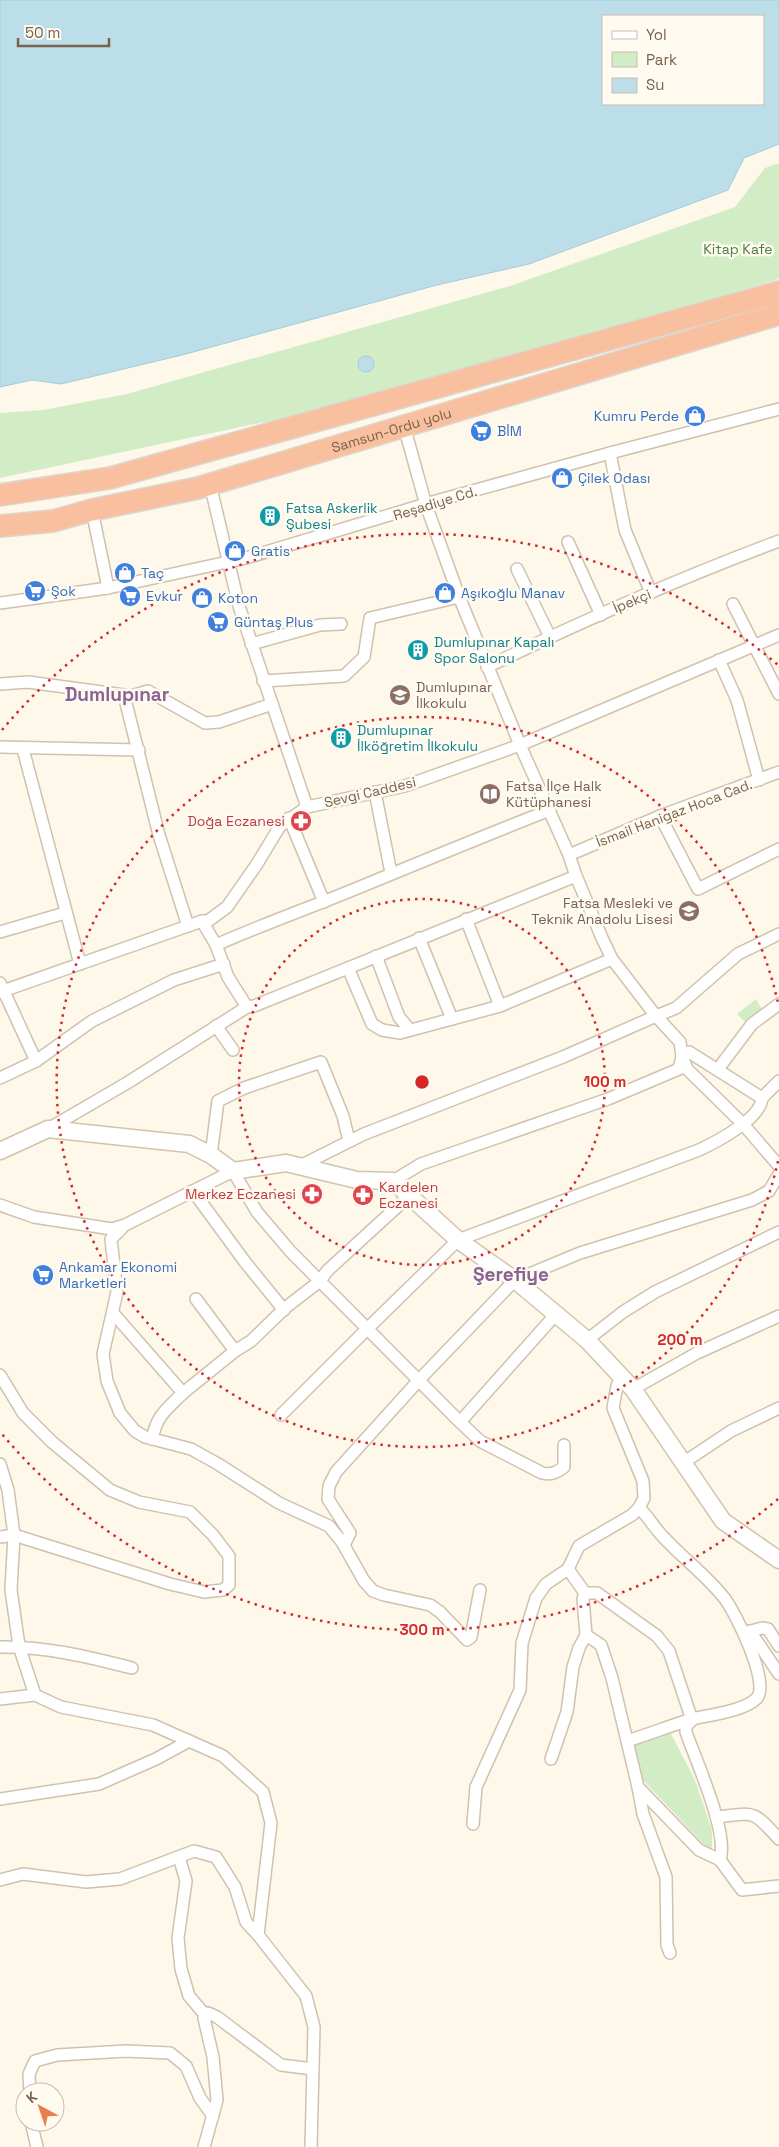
<svg xmlns="http://www.w3.org/2000/svg" width="779" height="2147" font-family="'Space Grotesk',sans-serif">
	<style>
		.green { fill: #d2ecc6 }
		.water { fill: #bcdee9; stroke: #a2ccdb; fill-rule: evenodd }
		.lines { fill: none; stroke-linecap: round; stroke-linejoin: round }
		.street-casing { stroke: #d1c1ae; stroke-width: 14 }
		.secondary-casing { stroke: #d4c2ab; stroke-width: 19 }
		.highway-casing { stroke: #dcd6d0; stroke-width: 24 }
		.street { stroke: #fff; stroke-width: 11 }
		.secondary { stroke: #fff; stroke-width: 16 }
		.highway { stroke: #f9c09f; stroke-width: 21 }
		.ring { fill: none; stroke: #d62828; stroke-width: 2.5; stroke-dasharray: 2.5 5 }
		.labels { text-anchor: middle; dominant-baseline: central; stroke-width: 5; stroke-linejoin: round; paint-order: stroke }
		.park-label { font-size: 14px; fill: #4e8042; stroke: #fffbf1 }
		.shop-label { font-size: 14px; fill: #366cbe; stroke: #fffbf1; text-anchor: start }
		.street-label { font-size: 14px; fill: #7a614b; stroke: #fffbf1 }
		.culture-label { font-size: 14px; fill: #0d838f; stroke: #fffbf1; text-anchor: start }
		.education-label { font-size: 14px; fill: #785e54; stroke: #fffbf1; text-anchor: start }
		.health-label { font-size: 14px; fill: #be3a42; stroke: #fffbf1; text-anchor: end }
		.district-label { font-size: 19px; font-weight: bold; fill: #8a6395; stroke: #fffbf1 }
		.centre { fill: #d62828; stroke: #fffbf1; stroke-width: 2.5 }
		.ring-label { font-size: 15px; text-anchor: middle; font-weight: bold; fill: #d62828; stroke: #fffbf1; stroke-width: 5; stroke-linejoin: round; paint-order: stroke }
	</style>
	<rect width="100%" height="100%" fill="#fdf8ea"/>
	<g class="green">
		<polygon points="779,163 779,279 629,324 449,372 326,409 0,478 0,413 43,410 127,394 510,286 735,207 765,168"/>
		<polygon points="756,999 763,1011 747,1024 737,1014"/>
		<polygon points="670,1732 695,1780 712,1830 712,1853 641,1778 634,1744"/>
	</g>
	<g class="water">
		<path d="M0,0H779V144L744,158L728,190L529,264L437,285L186,354L61,384L32,380L0,387ZM603,16H763V104H603Z"/>
		<circle cx="366" cy="364" r="8"/>
	</g>
	<g class="lines">
		<g class="street-casing">
			<g id="street">
				<polyline points="610,453 625,530 651,593"/>
				<polyline points="210,484 239,606 307,807"/>
				<polyline points="92,510 108,588"/>
				<polyline points="568,542 601,615"/>
				<polyline points="517,569 550,637"/>
				<polyline points="0,603 108,588 246,558 436,501 610,453 779,409"/>
				<polyline points="733,604 779,694"/>
				<polyline points="251,644 320,625 341,624"/>
				<polyline points="719,660 737,700 759,780"/>
				<path d="M487,667C582,621 680,578 779,541"/>
				<polyline points="263,681 344,676 364,657 370,618 459,597"/>
				<polyline points="0,684 28,682 124,695 159,835 188,926"/>
				<polyline points="125,698 148,691 205,723 219,722 272,704"/>
				<polyline points="0,747 139,750"/>
				<polyline points="23,749 80,964"/>
				<polyline points="375,792 391,873"/>
				<polyline points="660,816 698,889 779,849"/>
				<polyline points="289,818 324,902"/>
				<polyline points="569,855 660,816 779,772"/>
				<polyline points="466,919 500,1006"/>
				<polyline points="202,921 216,945 228,977 247,1007"/>
				<polyline points="0,932 65,913"/>
				<polyline points="779,934 738,954 676,1008 656,1016 680,1042 682,1056 687,1069 743,1124 779,1166"/>
				<polyline points="419,938 452,1019"/>
				<path d="M216,945C263,924 312,907 360,887C423,861 486,835 550,810"/>
				<polyline points="376,956 399,1017 410,1030"/>
				<polyline points="348,968 372,1024 382,1030 400,1033 500,1006 612,959"/>
				<polyline points="0,983 36,1061"/>
				<polyline points="0,992 202,921 208,921 227,907 257,864 280,826 307,807 405,786 520,745 779,635"/>
				<polyline points="216,1026 233,1050"/>
				<polyline points="718,1069 752,1024 779,1004"/>
				<polyline points="0,1078 36,1061 92,1021 174,980 224,964"/>
				<polyline points="48,1129 127,1083 247,1007 254,1006 576,876"/>
				<polyline points="211,1155 218,1101 244,1088 321,1062 343,1116 349,1141"/>
				<polyline points="300,1166 364,1134 563,1057 656,1016 612,959 602,938 576,876 569,855 520,745 460,599 426,505 404,426"/>
				<polyline points="393,1181 421,1164 608,1099 679,1069 682,1056 689,1052 762,1098"/>
				<polyline points="193,1191 245,1262 284,1310"/>
				<path d="M0,1205L34,1217L112,1229L125,1225L233,1171L257,1212L291,1252L460,1422L480,1441L542,1473C551,1475 556,1473 564,1467V1445"/>
				<polyline points="122,1228 111,1239 117,1292 103,1354 107,1381 120,1413 135,1431 145,1437 191,1449 218,1464 279,1503 329,1526 342,1542 364,1581 373,1591 384,1595 430,1605 440,1612 467,1640 471,1637 480,1590"/>
				<polyline points="196,1299 235,1351"/>
				<polyline points="113,1313 183,1393 235,1351 251,1341 285,1308 320,1281 327,1271 410,1195"/>
				<polyline points="587,1340 623,1312 655,1292 779,1232"/>
				<polyline points="0,1375 23,1413 52,1442 110,1490 139,1502 190,1512 213,1535 229,1556 229,1585 223,1590 204,1592 170,1584 14,1535 0,1537"/>
				<polyline points="622,1377 617,1386 613,1408 643,1481 644,1498 639,1508"/>
				<polyline points="633,1389 697,1353 779,1316"/>
				<path d="M281,1415L368,1328L458,1240L699,1150C716,1142 761,1119 762,1098L779,1081"/>
				<polyline points="460,1422 556,1314"/>
				<path d="M152,1439C157,1415 166,1410 183,1393"/>
				<polyline points="683,1463 731,1431 779,1408"/>
				<polyline points="0,1464 8,1490 14,1535 11,1590 19,1646 35,1695 61,1707 153,1725 223,1756 263,1792 271,1823 258,1935 306,1996 314,2027 311,2147"/>
				<polyline points="344,1545 350,1533 328,1499 329,1486 336,1472 419,1380 515,1280 580,1253 752,1200 769,1191 779,1174"/>
				<polyline points="568,1569 585,1593 597,1593 657,1636 669,1651 692,1720"/>
				<polyline points="750,1631 779,1674"/>
				<polyline points="744,1633 762,1628 768,1629 779,1646"/>
				<polyline points="586,1635 601,1645 612,1678 638,1787 699,1850 720,1860 742,1890 779,1886"/>
				<path d="M0,1647C44,1646 89,1657 132,1668"/>
				<polyline points="0,1699 35,1695"/>
				<path d="M692,1720L686,1726V1732C696,1761 729,1833 720,1860"/>
				<polyline points="551,1759 567,1712 573,1667 579,1648 586,1635 583,1599 585,1593"/>
				<polyline points="638,1787 643,1814 666,1877 667,1945 670,1953"/>
				<polyline points="0,1799 99,1784 156,1759 189,1741"/>
				<path d="M717,1817C755,1813 752,1809 779,1839"/>
				<path d="M473,1824L476,1787L520,1690L522,1643L536,1598L546,1584L568,1569L579,1546L632,1515L639,1508C647,1515 651,1523 658,1531C677,1554 706,1574 725,1599C736,1614 770,1682 757,1698C745,1711 709,1715 692,1719C670,1726 649,1734 627,1741"/>
				<polyline points="179,1857 186,1881 178,1938 181,1969 189,1996 206,2016"/>
				<polyline points="0,1880 23,1874 86,1882 120,1879 194,1851 216,1857 235,1887 246,1922 258,1935"/>
				<polyline points="30,2092 29,2074 35,2061 57,2055 126,2051 170,2053 186,2066 200,2098 213,2116"/>
				<polyline points="31,2122 37,2147"/>
				<polyline points="204,2147 217,2100 213,2057 204,2018 208,2013 217,2017 281,2065 313,2069"/>
			</g>
		</g>
		<g class="secondary-casing">
			<polyline id="secondary" points="0,1151 48,1129 189,1144 211,1155 233,1171 286,1163 357,1180 393,1181 458,1240 515,1280 587,1340 633,1389 723,1521 779,1560"/>
		</g>
		<g class="highway-casing">
			<g id="highway">
				<polyline points="0,495 110,478 779,292"/>
				<path id="s1" d="M0,526L53,521L92,510L198,488L779,314"/>
			</g>
		</g>
		<use href="#street" class="street"/>
		<use href="#secondary" class="secondary"/>
		<use href="#highway" class="highway"/>
	</g>
	<g class="ring">
		<circle cx="422" cy="1082" r="183"/>
		<path d="M778 1161A365 365 0 1 1 778 1003"/>
		<path d="M778 1499A548 548 0 0 1 2 1434M2 730A548 548 0 0 1 778 665"/>
	</g>
	<defs>
		<g id="shop-disc" transform="scale(1.125)"><circle r="9.5" fill="#3f7fe0" stroke="#fffbf1"/><path d="M-5-2.5h2.3a2.7 3.5 0 0 1 5.4 0H5L5.5 6h-11ZM-1.5-2.5h3a1.5 2.3 0 0 0-3 0Z" fill="#fff"/></g>
		<g id="supermarket-disc" transform="scale(1.125)"><circle r="9.5" fill="#3f7fe0" stroke="#fffbf1"/><path d="M-6-5.5h2.5l.6 2H6L4.5 2H-2.5L-4.4-4H-6ZM-1.5 3.2a1.3 1.3 0 1 0 .1 0ZM3 3.2a1.3 1.3 0 1 0 .1 0Z" fill="#fff"/></g>
		<g id="building-disc" transform="scale(1.125)"><circle r="9.5" fill="#0f9aa8" stroke="#fffbf1"/><path d="M-4-6H4V6H1V3H-1V6H-4ZM-2.5-4.3h1.7v1.8h-1.7ZM.8-4.3h1.7v1.8H.8ZM-2.5-1h1.7V.8h-1.7ZM.8-1h1.7V.8H.8Z" fill="#fff"/></g>
		<g id="school-disc" transform="scale(1.125)"><circle r="9.5" fill="#8d6e63" stroke="#fffbf1"/><path d="M0-5L7-2L0 1L-7-2ZM-4 1L0 2.5L4 1V4Q0 6-4 4Z" fill="#fff"/></g>
		<g id="library-disc" transform="scale(1.125)"><circle r="9.5" fill="#8d6e63" stroke="#fffbf1"/><path d="M-6-4Q-3-5.5-.7-3.5V5Q-3 3-6 4ZM6-4Q3-5.5 .7-3.5V5Q3 3 6 4Z" fill="#fff"/></g>
		<g id="pharmacy-disc" transform="scale(1.125)"><circle r="9.5" fill="#e0444e" stroke="#fffbf1"/><path d="M-2-6h4v4h4v4h-4v4h-4v-4h-4v-4h4Z" fill="#fff"/></g>
	</defs>
	<g fill-rule="evenodd">
		<use href="#shop-disc" x="695" y="416"/>
		<use href="#supermarket-disc" x="481" y="431"/>
		<use href="#shop-disc" x="562" y="478"/>
		<use href="#building-disc" x="270" y="516"/>
		<use href="#shop-disc" x="235" y="551"/>
		<use href="#shop-disc" x="125" y="573"/>
		<use href="#supermarket-disc" x="35" y="591"/>
		<use href="#shop-disc" x="445" y="593"/>
		<use href="#supermarket-disc" x="130" y="596"/>
		<use href="#shop-disc" x="202" y="598"/>
		<use href="#supermarket-disc" x="218" y="622"/>
		<use href="#building-disc" x="418" y="650"/>
		<use href="#school-disc" x="400" y="695"/>
		<use href="#building-disc" x="341" y="738"/>
		<use href="#library-disc" x="490" y="794"/>
		<use href="#pharmacy-disc" x="301" y="821"/>
		<use href="#school-disc" x="689" y="911"/>
		<use href="#pharmacy-disc" x="312" y="1194"/>
		<use href="#pharmacy-disc" x="363" y="1195"/>
		<use href="#supermarket-disc" x="43" y="1275"/>
	</g>
	<g class="labels">
		<g class="park-label">
			<text x="738" y="249">Kitap Kafe</text>
		</g>
		<g class="shop-label">
			<text x="679" y="416" text-anchor="end">Kumru Perde</text>
			<text x="497" y="431">BİM</text>
			<text x="578" y="478">Çilek Odası</text>
			<text x="251" y="551">Gratis</text>
			<text x="141" y="573">Taç</text>
			<text x="51" y="591">Şok</text>
			<text x="461" y="593">Aşıkoğlu Manav</text>
			<text x="146" y="596">Evkur</text>
			<text x="218" y="598">Koton</text>
			<text x="234" y="622">Güntaş Plus</text>
			<text x="59" y="1267">Ankamar Ekonomi<tspan x="59" dy="16">Marketleri</tspan></text>
		</g>
		<g class="street-label">
			<text stroke="none"><textPath href="#s1" startOffset="404">Samsun-Ordu yolu</textPath></text>
			<text transform="translate(435 503) rotate(-17)">Reşadiye Cd.</text>
			<text transform="translate(632 601) rotate(-23)">İpekçi</text>
			<text transform="translate(370 792) rotate(-13)">Sevgi Caddesi</text>
			<text transform="translate(674 813) rotate(-21)">İsmail Hanigaz Hoca Cad.</text>
		</g>
		<g class="culture-label">
			<text x="286" y="508">Fatsa Askerlik<tspan x="286" dy="16">Şubesi</tspan></text>
			<text x="434" y="642">Dumlupınar Kapalı<tspan x="434" dy="16">Spor Salonu</tspan></text>
			<text x="357" y="730">Dumlupınar<tspan x="357" dy="16">İlköğretim İlkokulu</tspan></text>
		</g>
		<g class="education-label">
			<text x="416" y="687">Dumlupınar<tspan x="416" dy="16">İlkokulu</tspan></text>
			<text x="506" y="786">Fatsa İlçe Halk<tspan x="506" dy="16">Kütüphanesi</tspan></text>
			<text x="673" y="903" text-anchor="end">Fatsa Mesleki ve<tspan x="673" dy="16">Teknik Anadolu Lisesi</tspan></text>
		</g>
		<g class="health-label">
			<text x="285" y="821">Doğa Eczanesi</text>
			<text x="379" y="1187" text-anchor="start">Kardelen<tspan x="379" dy="16">Eczanesi</tspan></text>
			<text x="296" y="1194">Merkez Eczanesi</text>
		</g>
		<g class="district-label">
			<text x="117" y="694">Dumlupınar</text>
			<text x="511" y="1274">Şerefiye</text>
		</g>
	</g>
	<circle cx="422" cy="1082" r="8" class="centre"/>
	<g class="ring-label">
		<text x="605" y="1087">100 m</text>
		<text x="680" y="1345">200 m</text>
		<text x="422" y="1635">300 m</text>
	</g>
	<rect x="602" y="15" width="162" height="90" fill="#fffbf1" stroke="#cabdaf"/>
	<rect x="612" y="31" width="25" height="8" fill="#ffffff" stroke="#cabdaf"/>
	<text x="646" y="40" font-size="15" fill="#7a614b">Yol</text>
	<rect x="612" y="52" width="25" height="15" fill="#d2ecc6" stroke="#cabdaf"/>
	<text x="646" y="65" font-size="15" fill="#7a614b">Park</text>
	<rect x="612" y="78" width="25" height="15" fill="#bcdee9" stroke="#cabdaf"/>
	<text x="646" y="90" font-size="15" fill="#7a614b">Su</text>
	<g transform="translate(40 2107) rotate(320)"><circle r="24" fill="#fffbf1" stroke="#cabdaf"/>
	<path d="M0-4L9 19L0 12L-9 19Z" fill="#eb7f4b"/>
	<text y="-8" font-size="14" font-weight="bold" text-anchor="middle" fill="#7a614b">K</text>
	</g>
	<path d="M18 38v8h91v-8" fill="none" stroke="#7a614b" stroke-width="2.5"/>
	<text x="25" y="38" font-size="15" fill="#7a614b" stroke="#fffbf1" stroke-width="4" paint-order="stroke">50 m</text>
</svg>
